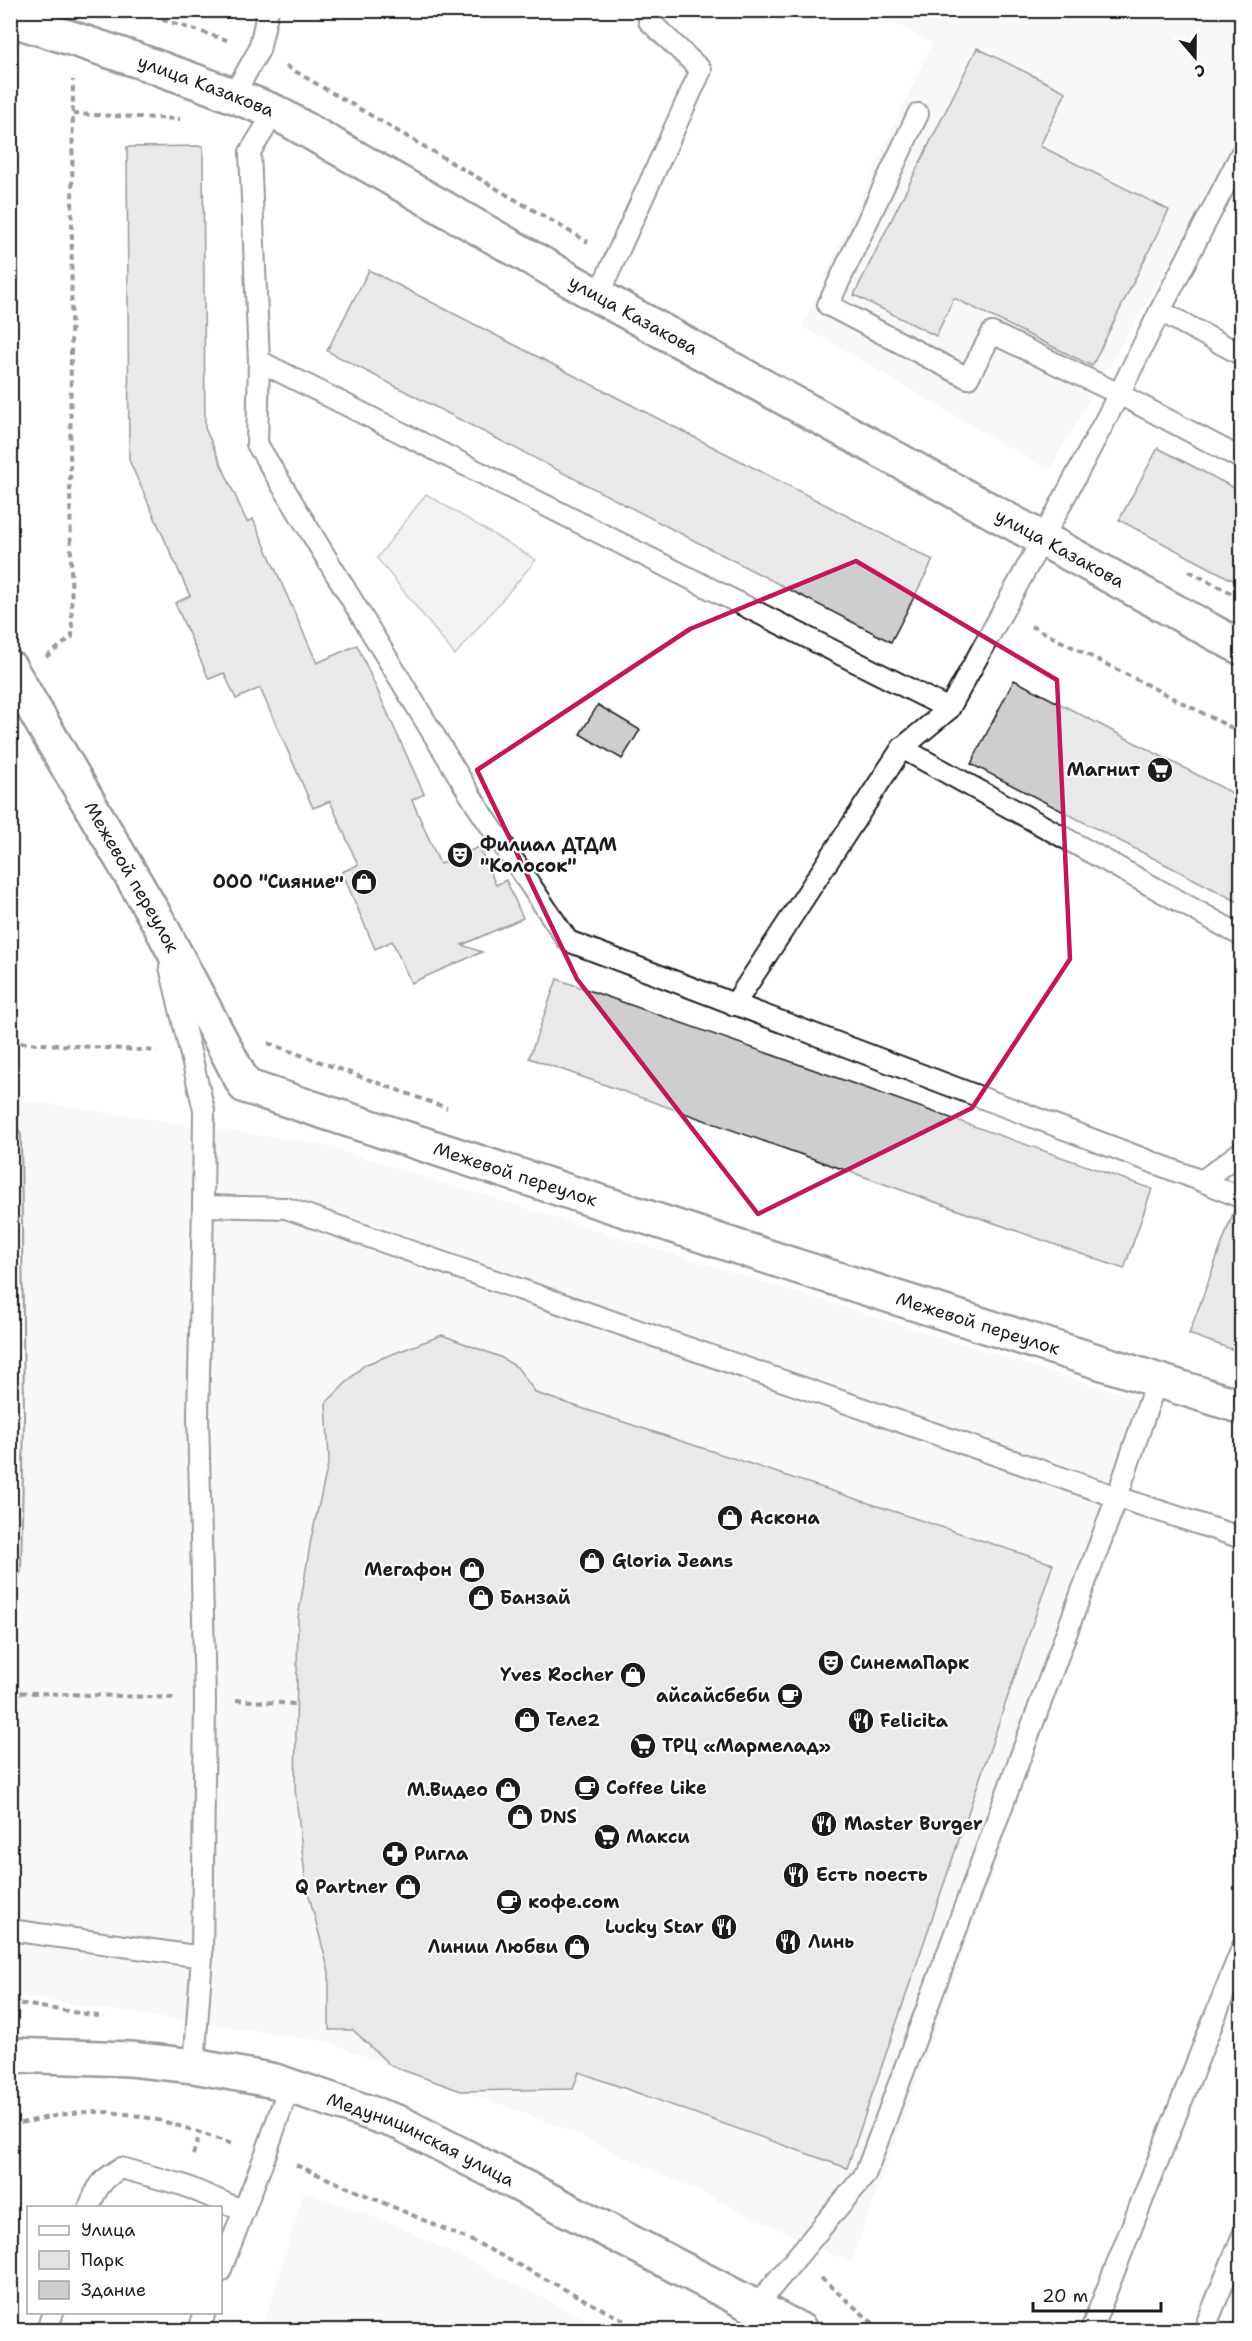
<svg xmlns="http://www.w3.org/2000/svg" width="1252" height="2341" font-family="'Shantell Sans',sans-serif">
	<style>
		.built { fill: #f0f0f0 }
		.green { fill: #e2e2e2; stroke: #7f7f7f; stroke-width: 1.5 }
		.building { fill: #cecece; stroke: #1c1c1c; stroke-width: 1.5 }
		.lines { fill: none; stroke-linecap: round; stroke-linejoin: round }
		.service-casing { stroke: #1c1c1c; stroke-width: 24 }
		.minor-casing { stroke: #1c1c1c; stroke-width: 38 }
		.path { stroke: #1c1c1c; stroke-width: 4; stroke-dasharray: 6 4.5; stroke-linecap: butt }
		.service { stroke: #fff; stroke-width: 20 }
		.minor { stroke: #fff; stroke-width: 33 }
		.marked { fill: none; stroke: #c2185b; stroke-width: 4.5; stroke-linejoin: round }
		.labels { text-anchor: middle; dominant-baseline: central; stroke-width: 4.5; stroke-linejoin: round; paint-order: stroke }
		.street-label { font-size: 18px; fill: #1c1c1c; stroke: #fff }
		.poi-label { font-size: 18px; font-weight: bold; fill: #1c1c1c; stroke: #fff; text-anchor: start }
	</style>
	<rect width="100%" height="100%" fill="#fff"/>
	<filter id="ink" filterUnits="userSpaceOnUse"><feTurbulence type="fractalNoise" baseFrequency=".0167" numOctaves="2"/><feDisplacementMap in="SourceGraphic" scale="12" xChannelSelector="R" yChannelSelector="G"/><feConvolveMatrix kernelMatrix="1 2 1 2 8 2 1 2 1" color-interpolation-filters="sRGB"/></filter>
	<g filter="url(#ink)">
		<g class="built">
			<polygon points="876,11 1241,11 1241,138 1049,471 802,326 932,43 875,14"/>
			<polygon points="10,1098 320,1144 1161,1406 851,2263 558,2126 323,2041 11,1995"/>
			<polygon points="304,2191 394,2224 608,2330 262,2330"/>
		</g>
		<polygon class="green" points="426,494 536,560 455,655 377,558"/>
		<g class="building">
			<polygon points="977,48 1066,92 1040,146 1169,210 1092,366 954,298 936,336 854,295"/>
			<polygon points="203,146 205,428 247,522 253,519 317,663 357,645 424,794 412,800 440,864 479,847 496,885 506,880 523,918 462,945 482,952 411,983 392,941 375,949 342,872 358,865 330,801 313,808 260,688 236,699 224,673 209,679 175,603 190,596 129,460 127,147"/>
			<polygon points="369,270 933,560 891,642 327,351"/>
			<polygon points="1158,448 1242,492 1242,585 1119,520"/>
			<polygon points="1014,680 1242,798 1242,904 971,764"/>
			<polygon points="598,705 640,730 622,759 580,734"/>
			<polygon points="557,979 1152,1189 1124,1269 529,1058"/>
			<polygon points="1235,1208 1242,1210 1242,1353 1189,1334"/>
			<polygon points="442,1335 500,1357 517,1367 536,1393 1053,1564 847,2168 579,2072 573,2089 461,2091 391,2066 353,2030 329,2030 329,1972 306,1884 295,1788 298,1618 311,1539 329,1460 326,1403 364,1365"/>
		</g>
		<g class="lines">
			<g class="service-casing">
				<g id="service">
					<polyline points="234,94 259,50 268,10"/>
					<polyline points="275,112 250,152 259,361 257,444 477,806 568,941 1202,1181 1242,1151"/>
					<polyline points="918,114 828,305 968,378 992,333 1119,394 1242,459"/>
					<polyline points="598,296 701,70 649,21 652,10"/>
					<polyline points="1160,311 1242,152"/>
					<polyline points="1242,355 1160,311 1119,394 1042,540 949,709 902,748 1242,936"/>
					<polyline points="259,361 949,709"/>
					<polyline points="170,967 204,1110 203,1206"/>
					<polyline points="734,1005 902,748"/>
					<polyline points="10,1137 13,1417 10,1569"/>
					<polyline points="1202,1181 1242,1198"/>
					<polyline points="10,1930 202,1957"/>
					<polyline points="194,2066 202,1957 205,1699 198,1415 203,1206 286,1208 1117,1497 1157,1379"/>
					<path d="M89,2208C96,2188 103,2178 121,2168L183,2185L244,2211"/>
					<polyline points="220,2272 266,2153 289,2086"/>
					<polyline points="756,2306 865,2175 1117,1497 1242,1538"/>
					<polyline points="47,2330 53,2312"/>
					<polyline points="199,2330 205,2312"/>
					<polyline points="1091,2330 1242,1948"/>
					<polyline points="1204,2330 1242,2237"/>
				</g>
			</g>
			<g class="minor-casing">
				<g id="minor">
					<path id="s1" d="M10,19C100,46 188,77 275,112L598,296L1242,648"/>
					<path id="s2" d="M10,668L159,923L245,1086L796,1266L1242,1407"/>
					<path id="s3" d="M10,2055L130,2059L194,2066L275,2081L400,2123L800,2330"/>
				</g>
			</g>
			<g class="path">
				<polyline points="132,10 227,40"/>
				<polyline points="286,66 588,242"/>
				<polyline points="73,114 180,119"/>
				<polyline points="1189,571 1242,599"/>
				<polyline points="1031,626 1242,733"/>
				<polyline points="46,657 72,637 70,484 73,80"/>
				<polyline points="10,1042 157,1051"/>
				<polyline points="268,1043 447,1108"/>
				<polyline points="10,1692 175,1698"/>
				<polyline points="236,1700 295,1704"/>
				<polyline points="10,2002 104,2017"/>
				<polyline points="10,2104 12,2113 10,2116"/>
				<path d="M10,2125C39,2120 67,2111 97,2112C145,2112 190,2129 235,2145"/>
				<polyline points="193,2155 200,2133"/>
				<polyline points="296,2165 479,2244 642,2330"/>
				<polyline points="821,2278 881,2330"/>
			</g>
			<use href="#service" class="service"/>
			<use href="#minor" class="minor"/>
		</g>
	</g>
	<path d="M0 0H1252V2341H0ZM856,561L1057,680L1070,959L972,1108L758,1214L577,979L477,770L690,629Z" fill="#fff" fill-opacity=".55" fill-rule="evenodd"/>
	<path class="marked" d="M856,561L1057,680L1070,959L972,1108L758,1214L577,979L477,770L690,629Z"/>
	<defs>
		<g id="supermarket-disc" transform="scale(1.35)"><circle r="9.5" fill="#1c1c1c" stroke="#fff"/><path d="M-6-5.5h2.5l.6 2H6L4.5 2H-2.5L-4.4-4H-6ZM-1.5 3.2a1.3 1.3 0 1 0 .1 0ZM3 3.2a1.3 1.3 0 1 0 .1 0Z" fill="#fff"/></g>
		<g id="theatre-disc" transform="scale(1.35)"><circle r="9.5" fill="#1c1c1c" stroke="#fff"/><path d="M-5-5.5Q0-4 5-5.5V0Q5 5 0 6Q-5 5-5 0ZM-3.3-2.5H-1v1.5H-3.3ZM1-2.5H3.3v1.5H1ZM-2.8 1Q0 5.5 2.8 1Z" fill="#fff"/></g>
		<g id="shop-disc" transform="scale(1.35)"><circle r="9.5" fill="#1c1c1c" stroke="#fff"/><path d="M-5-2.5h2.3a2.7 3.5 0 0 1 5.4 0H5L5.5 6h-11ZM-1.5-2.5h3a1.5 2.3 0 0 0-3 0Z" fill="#fff"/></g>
		<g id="cafe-disc" transform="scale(1.35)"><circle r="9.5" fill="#1c1c1c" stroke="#fff"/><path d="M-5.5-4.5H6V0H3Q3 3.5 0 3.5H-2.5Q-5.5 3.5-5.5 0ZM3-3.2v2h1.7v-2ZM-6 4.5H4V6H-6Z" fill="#fff"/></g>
		<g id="restaurant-disc" transform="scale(1.35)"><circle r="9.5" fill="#1c1c1c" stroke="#fff"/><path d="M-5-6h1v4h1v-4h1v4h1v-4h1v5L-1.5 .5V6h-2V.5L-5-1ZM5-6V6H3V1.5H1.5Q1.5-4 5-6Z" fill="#fff"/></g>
		<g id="pharmacy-disc" transform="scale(1.35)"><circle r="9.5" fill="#1c1c1c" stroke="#fff"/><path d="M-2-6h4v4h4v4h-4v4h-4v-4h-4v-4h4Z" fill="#fff"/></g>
	</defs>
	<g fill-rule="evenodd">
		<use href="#supermarket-disc" x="1160" y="770"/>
		<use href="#theatre-disc" x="460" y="855"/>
		<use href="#shop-disc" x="364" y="882"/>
		<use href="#shop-disc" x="730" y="1518"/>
		<use href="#shop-disc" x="592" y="1561"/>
		<use href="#shop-disc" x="472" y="1570"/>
		<use href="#shop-disc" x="481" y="1598"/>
		<use href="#theatre-disc" x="831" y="1663"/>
		<use href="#shop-disc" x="633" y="1675"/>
		<use href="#cafe-disc" x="790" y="1696"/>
		<use href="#shop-disc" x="527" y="1720"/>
		<use href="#restaurant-disc" x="861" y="1721"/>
		<use href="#supermarket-disc" x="643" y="1746"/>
		<use href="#cafe-disc" x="587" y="1788"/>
		<use href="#shop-disc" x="508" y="1790"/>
		<use href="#shop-disc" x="520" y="1817"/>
		<use href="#restaurant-disc" x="824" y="1824"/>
		<use href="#supermarket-disc" x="607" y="1837"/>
		<use href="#pharmacy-disc" x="395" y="1854"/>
		<use href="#restaurant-disc" x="796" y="1875"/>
		<use href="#shop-disc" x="408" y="1887"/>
		<use href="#cafe-disc" x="509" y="1902"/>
		<use href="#restaurant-disc" x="724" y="1927"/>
		<use href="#restaurant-disc" x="788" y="1942"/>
		<use href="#shop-disc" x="577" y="1947"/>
	</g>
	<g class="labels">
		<g class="street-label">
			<text stroke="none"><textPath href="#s1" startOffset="207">улица Казакова</textPath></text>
			<text stroke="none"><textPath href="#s1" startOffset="693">улица Казакова</textPath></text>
			<text stroke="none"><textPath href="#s1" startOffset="1179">улица Казакова</textPath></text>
			<text stroke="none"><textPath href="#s2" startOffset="242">Межевой переулок</textPath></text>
			<text stroke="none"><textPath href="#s2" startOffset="764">Межевой переулок</textPath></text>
			<text stroke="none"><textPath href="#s2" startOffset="1250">Межевой переулок</textPath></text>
			<text stroke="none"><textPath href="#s3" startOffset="424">Медуницинская улица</textPath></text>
		</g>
		<g class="poi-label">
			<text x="1140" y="770" text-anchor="end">Магнит</text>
			<text x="480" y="845">Филиал ДТДМ<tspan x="480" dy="21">"Колосок"</tspan></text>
			<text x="344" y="882" text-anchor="end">ООО "Сияние"</text>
			<text x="750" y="1518">Аскона</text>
			<text x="612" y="1561">Gloria Jeans</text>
			<text x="452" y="1570" text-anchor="end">Мегафон</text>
			<text x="500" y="1598">Банзай</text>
			<text x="850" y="1663">СинемаПарк</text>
			<text x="614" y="1675" text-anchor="end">Yves Rocher</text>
			<text x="770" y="1696" text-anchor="end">айсайсбеби</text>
			<text x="546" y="1720">Теле2</text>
			<text x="880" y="1721">Felicita</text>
			<text x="662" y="1746">ТРЦ «Мармелад»</text>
			<text x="606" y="1788">Coffee Like</text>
			<text x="488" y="1790" text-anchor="end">М.Видео</text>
			<text x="540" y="1817">DNS</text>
			<text x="844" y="1824">Master Burger</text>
			<text x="626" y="1837">Макси</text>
			<text x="414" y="1854">Ригла</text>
			<text x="816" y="1875">Есть поесть</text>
			<text x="388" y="1887" text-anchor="end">Q Partner</text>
			<text x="528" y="1902">кофе.com</text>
			<text x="704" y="1927" text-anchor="end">Lucky Star</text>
			<text x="808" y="1942">Линь</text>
			<text x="558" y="1947" text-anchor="end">Линии Любви</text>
		</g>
	</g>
	<rect width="1252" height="2341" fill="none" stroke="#fff" stroke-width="36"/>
	<rect x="18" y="18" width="1216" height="2305" fill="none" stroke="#1c1c1c" stroke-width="2" filter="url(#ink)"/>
	<rect x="27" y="2206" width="195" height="108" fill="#ffffff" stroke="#a4a4a4" stroke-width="1.5"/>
	<rect x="39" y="2226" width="30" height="9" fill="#ffffff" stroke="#a4a4a4" stroke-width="1.5"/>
	<text x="81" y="2236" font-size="18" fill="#1c1c1c">Улица</text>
	<rect x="39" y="2251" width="30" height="18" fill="#e2e2e2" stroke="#a4a4a4" stroke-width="1.5"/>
	<text x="81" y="2266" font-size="18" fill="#1c1c1c">Парк</text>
	<rect x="39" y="2281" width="30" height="18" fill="#cecece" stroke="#a4a4a4" stroke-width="1.5"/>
	<text x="81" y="2296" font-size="18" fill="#1c1c1c">Здание</text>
	<g transform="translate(1195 57) rotate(160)" stroke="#ffffff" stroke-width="4.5" paint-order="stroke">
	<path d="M0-4.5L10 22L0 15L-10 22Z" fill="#1c1c1c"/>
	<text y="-9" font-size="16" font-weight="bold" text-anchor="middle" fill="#1c1c1c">С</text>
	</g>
	<path d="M1033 2302v9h128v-9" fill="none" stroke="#1c1c1c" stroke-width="3"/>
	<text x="1042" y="2302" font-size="18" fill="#1c1c1c" stroke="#ffffff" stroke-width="4.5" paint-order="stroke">20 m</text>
</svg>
